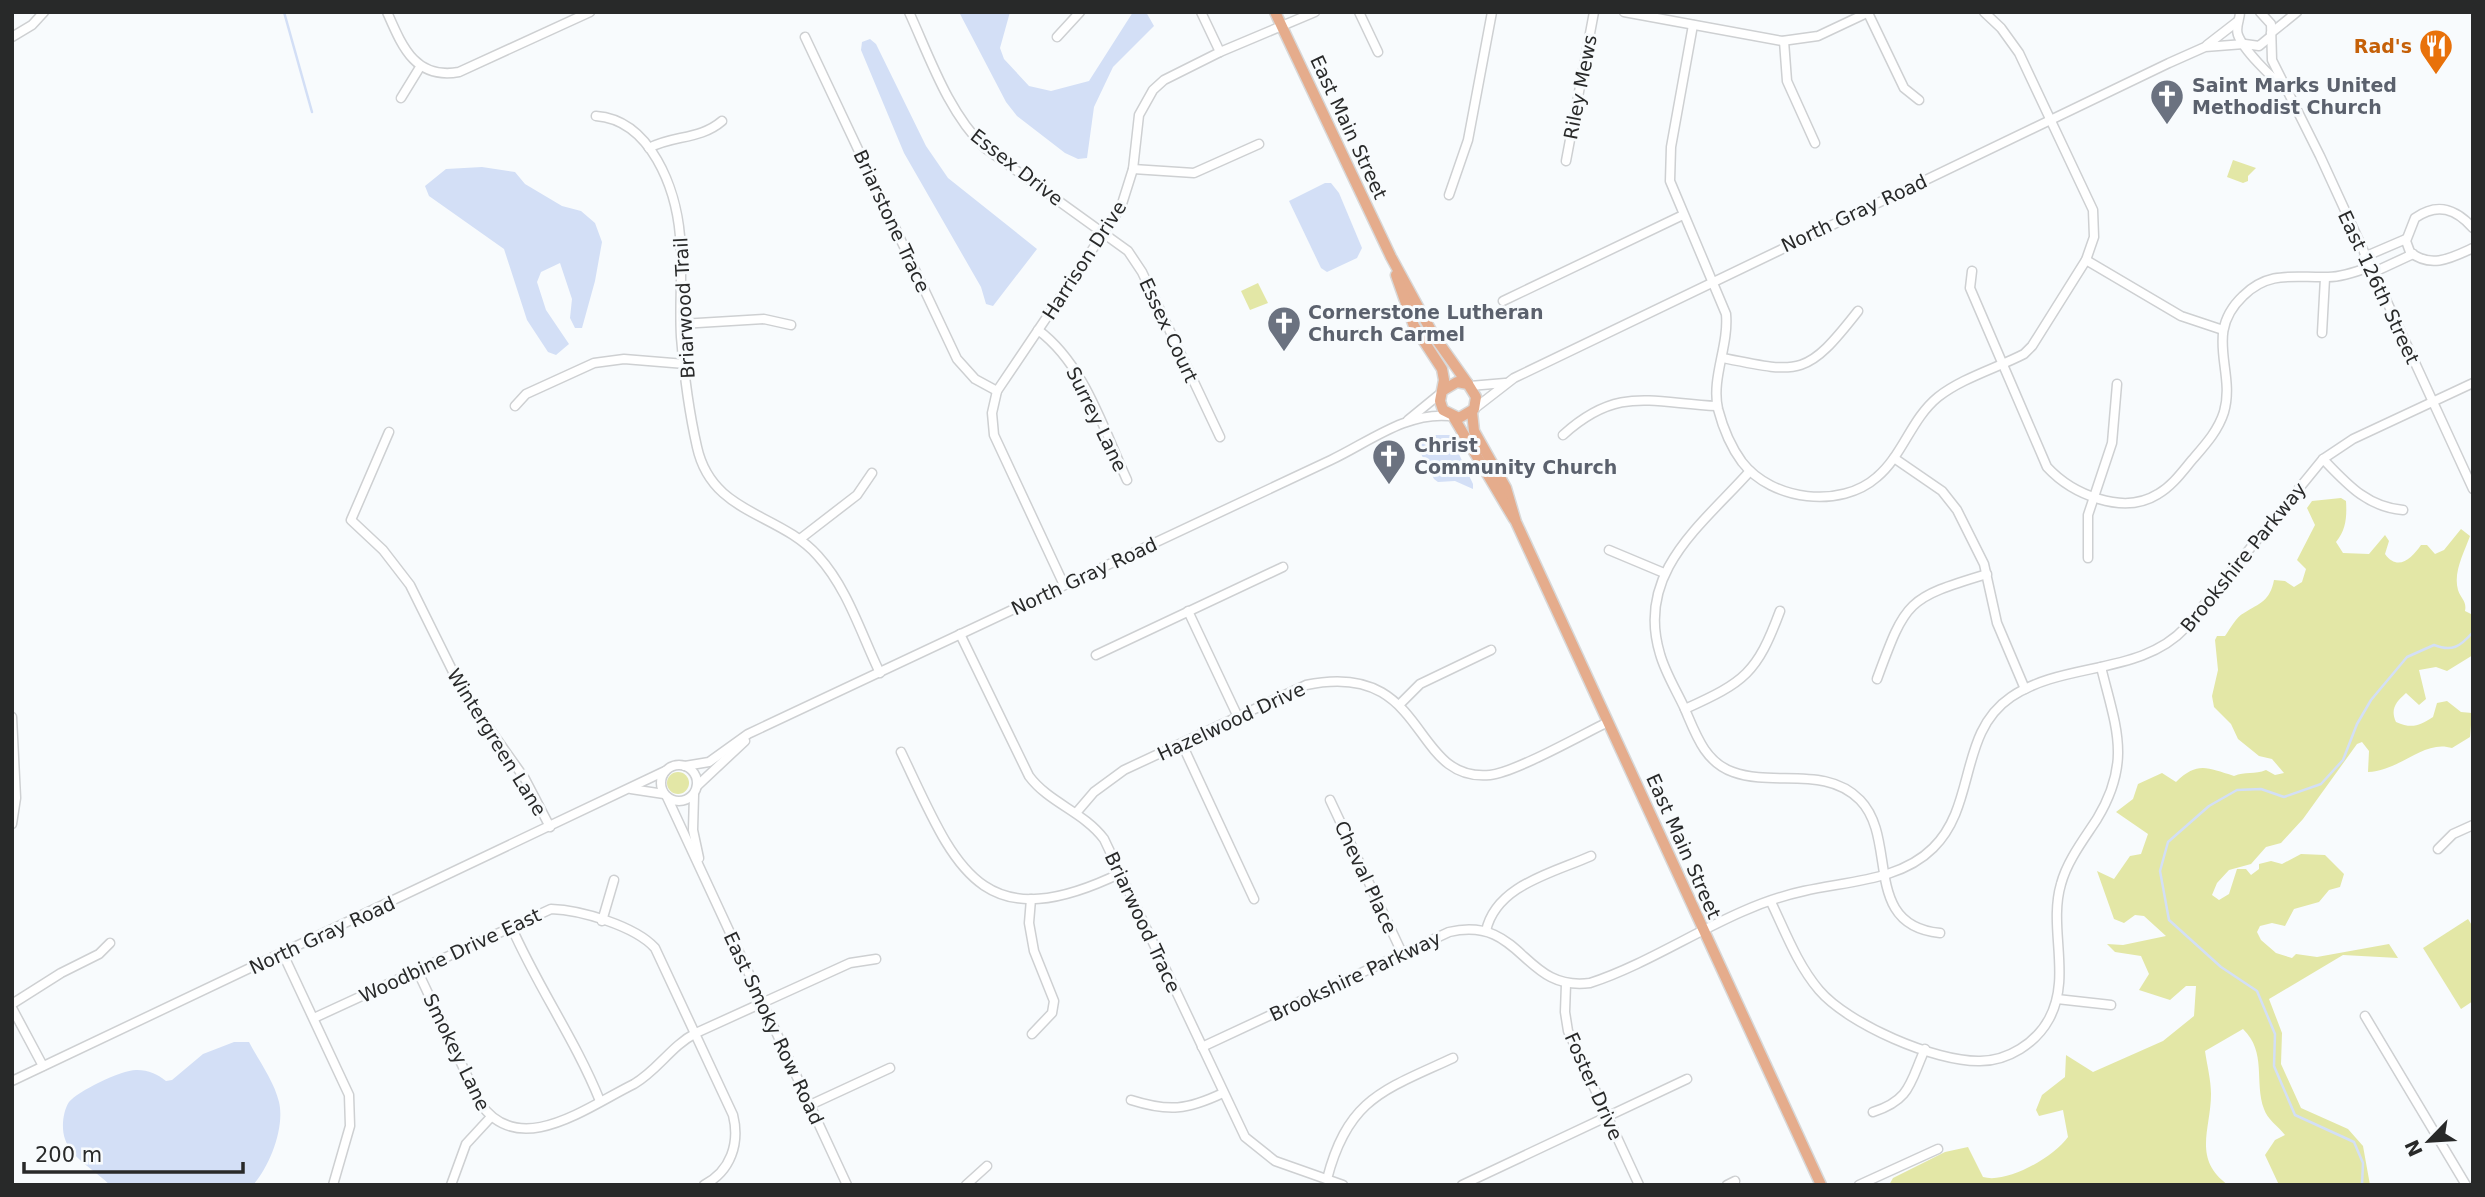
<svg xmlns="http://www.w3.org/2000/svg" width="2485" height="1197" font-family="'DejaVu Sans',sans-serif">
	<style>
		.green { fill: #e3e7a6 }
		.water { fill: #d3dff6 }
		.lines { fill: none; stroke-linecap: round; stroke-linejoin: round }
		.stream { stroke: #d3dff6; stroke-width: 2.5 }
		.minor-casing { stroke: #ced0d2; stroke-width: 11 }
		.major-casing { stroke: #d8d8d8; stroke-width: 13 }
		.minor { stroke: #fff; stroke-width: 8 }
		.major { stroke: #e5ac8c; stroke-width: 10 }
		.labels { text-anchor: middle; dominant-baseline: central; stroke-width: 6; stroke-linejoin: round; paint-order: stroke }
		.food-label { font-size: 19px; font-weight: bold; fill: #c56008; stroke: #f8fbfd; text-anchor: end }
		.worship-label { font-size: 19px; font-weight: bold; fill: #5b616d; stroke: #f8fbfd; text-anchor: start }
		.street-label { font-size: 19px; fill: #282929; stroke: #f8fbfd }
	</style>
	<rect width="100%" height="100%" fill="#f8fbfd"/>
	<g class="green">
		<polygon points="2233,160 2256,168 2248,176 2248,181 2243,183 2227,177"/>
		<polygon points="1258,283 1268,303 1250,310 1241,291"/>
		<path d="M2341,498L2346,501C2347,517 2346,530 2336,542L2343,553L2369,554L2385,535L2389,541L2385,554C2398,572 2412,558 2421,545H2427L2435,554L2444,550L2461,529L2470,536C2464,553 2453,572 2458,590C2461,599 2467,601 2465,611L2473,615V655L2447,671L2436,667L2419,670L2426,699L2419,705L2406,693C2396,702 2390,709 2396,722C2412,729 2419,726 2433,717L2437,703L2447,701L2461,712L2472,713L2470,737L2452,748C2424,739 2400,771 2368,772L2369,751L2362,742L2357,744L2303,819L2281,843L2266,847L2251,864L2229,870L2217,883L2212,895L2219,900L2229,894L2237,869H2246L2251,875L2259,869V864L2271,861L2282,864L2301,854L2325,855L2344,874L2340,887L2329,890L2319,902L2294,909L2285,926L2272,923L2260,926L2257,932L2261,940L2276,953L2292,958L2296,954L2317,957L2389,944L2398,958L2343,955L2269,999L2282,1033L2281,1064L2301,1108L2348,1129L2363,1146L2370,1185H2279L2265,1155L2275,1140L2285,1135C2278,1126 2267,1119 2264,1109C2254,1082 2267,1052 2243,1029L2205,1051C2207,1065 2211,1080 2211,1094C2211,1129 2192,1159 2228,1185H1889L1893,1178L1945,1152L1968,1147L1983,1177C2007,1184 2054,1157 2068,1137L2063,1110L2039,1116L2036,1110L2042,1095L2065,1077L2066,1055L2093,1072L2163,1041L2194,1016L2196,986H2186L2170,1000L2139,990L2149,974L2141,956L2115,952L2107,944L2123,945L2166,936L2144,916L2135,915L2124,923L2114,919L2097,871L2114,879L2130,856L2141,854L2148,834L2116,812L2133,799L2138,784L2162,773L2176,782C2198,761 2207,768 2234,776C2245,771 2255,775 2266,770L2275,775L2284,773L2272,759L2259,756L2238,739L2231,724L2214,707L2212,696L2218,670L2215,640L2217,636H2225C2230,629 2236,617 2244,613C2260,603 2270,601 2274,580L2285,581L2294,587L2302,582L2306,569L2297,560L2315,525L2307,508L2312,501Z"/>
		<circle cx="678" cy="783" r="11"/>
		<polygon points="2468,919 2473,927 2473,1001 2461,1009 2423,948"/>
	</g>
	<g class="water">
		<polygon points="959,12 1010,12 1000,48 1004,59 1029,86 1051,91 1089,81 1133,12 1146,12 1154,26 1113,67 1094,107 1087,158 1078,159 1065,153 1017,116 1006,102"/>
		<polygon points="870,39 876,44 926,146 948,178 1037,249 993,306 986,304 981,287 904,153 861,50 862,42"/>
		<polygon points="482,167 515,172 525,184 562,206 581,211 595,223 602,242 595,281 582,328 575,328 570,318 572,299 560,263 541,272 537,282 546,310 569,344 556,355 548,352 527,320 504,249 429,196 425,186 446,169"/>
		<polygon points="1325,183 1331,183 1339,193 1362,248 1357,258 1327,272 1321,268 1289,201"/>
		<polygon points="1436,435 1450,435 1473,484 1473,489 1455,481 1438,482 1434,479 1418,448 1420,443"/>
		<path d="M234,1042H249C259,1061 274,1081 279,1102C285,1127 270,1166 253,1185H110C96,1171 71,1158 65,1139C61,1128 63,1111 69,1102C78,1091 123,1069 137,1070C149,1070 157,1074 166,1081L172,1080L203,1054Z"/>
	</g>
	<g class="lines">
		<g class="stream">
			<polyline points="284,12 312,112"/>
			<path d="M2362,1185L2363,1163L2354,1142L2295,1115L2274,1066L2275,1034L2257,991L2221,967L2169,920L2160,871L2168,842L2209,806L2237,790L2261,789L2284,797L2321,784L2343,760L2357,724L2371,700L2407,657L2434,645C2452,652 2460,647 2473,632"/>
		</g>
		<g class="minor-casing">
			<g id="minor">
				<path d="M387,12C402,46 415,80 459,72L590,12"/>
				<path d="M909,12C930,58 948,112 985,148L1128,251L1142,272L1220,437"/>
				<polyline points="1201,12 1220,52"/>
				<polyline points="1359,12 1378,52"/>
				<polyline points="1624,12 1782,41 1818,36 1869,12"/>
				<path d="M2240,12C2240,20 2235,27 2238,35C2243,49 2272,79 2284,86"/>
				<polyline points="2260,12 2271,24 2272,60 2320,156 2473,489"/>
				<polyline points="1868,13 1904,88 1919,100"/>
				<path d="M1693,25L1671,147L1670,181L1726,314C1729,346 1711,378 1718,409C1723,428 1731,447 1742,462C1772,501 1841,509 1877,477C1903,455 1911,419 1938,397C1962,378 1997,368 2024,354L2032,346L2086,260L2094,237L2093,210L2019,53L2001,28L1984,12"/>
				<polyline points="2271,33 2297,12"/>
				<polyline points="12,37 32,25 44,12"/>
				<polyline points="805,37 957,359 975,379 997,391"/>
				<polyline points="1057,37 1080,12"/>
				<polyline points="1784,41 1787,81 1815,143"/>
				<polyline points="2245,44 2259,46 2270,37"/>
				<polyline points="2207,45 2238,21"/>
				<polyline points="401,98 420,67"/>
				<path d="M596,116C651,120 676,189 680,236C683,270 679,303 681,337C684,373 689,412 697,447C712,515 779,512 818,556C848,589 861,634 880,673"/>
				<path d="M649,148C673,135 700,140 722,121"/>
				<polyline points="1566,161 1594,12"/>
				<polyline points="1133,169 1194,173 1259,144"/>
				<polyline points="1449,195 1468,140 1492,12"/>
				<path d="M2473,228C2456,209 2438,202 2415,218L2406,241L2410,252C2431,269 2451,258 2473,248"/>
				<polyline points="2364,257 2406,239"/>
				<polyline points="2086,260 2181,316 2223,330"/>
				<path d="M1972,271L1970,288L2047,467C2072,494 2123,516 2158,494C2172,486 2182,472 2192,460C2205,445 2218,431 2224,412C2236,370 2203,334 2243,296C2269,270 2295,278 2328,277C2342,277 2356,272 2369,267"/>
				<polyline points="2372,273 2413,254"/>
				<polyline points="1503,301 1683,215"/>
				<polyline points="681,324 764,319 791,325"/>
				<path d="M1038,330C1084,364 1103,428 1127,480"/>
				<polyline points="2322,333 2325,278"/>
				<path d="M1723,358C1801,374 1807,376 1858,311"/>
				<polyline points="1470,386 1505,383"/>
				<polyline points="515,406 526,394 594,363 624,359 685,364"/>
				<polyline points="1474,409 1514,378 2169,63 2205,47 2244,44"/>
				<polyline points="1408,420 1441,393"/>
				<polyline points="389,432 351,520 383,550 410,585 462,690 525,779 550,827"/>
				<path d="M1563,435C1618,385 1651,403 1717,406"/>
				<polyline points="1894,458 1942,491 1957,510 1984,564 1997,623 2025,689"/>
				<path d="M2323,459C2347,484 2367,507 2403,510"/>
				<path d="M1750,471C1703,524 1635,572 1660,654C1665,672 1676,690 1684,707C1695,732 1704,762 1733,772C1774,787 1826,765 1860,800C1899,840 1861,925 1940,933"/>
				<polyline points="800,539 857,495 872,473"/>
				<polyline points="1609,550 1664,573"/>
				<polyline points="2088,558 2088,515 2112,443 2117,384"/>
				<polyline points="1064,585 994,435 992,413 997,391 1121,207 1133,169 1139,115 1153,90 1164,80 1220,52 1315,12"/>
				<polyline points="1188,611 1238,717"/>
				<path d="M960,634L1029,776C1049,803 1084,812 1104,839L1245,1137L1275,1161L1343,1185"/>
				<polyline points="1096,655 1283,567"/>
				<path d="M1877,679C1906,600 1907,598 1987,574"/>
				<polyline points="1400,704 1420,684 1491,650"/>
				<path d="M1685,709C1745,682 1757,673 1780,611"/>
				<polyline points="12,717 16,798 12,824"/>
				<polyline points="1182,744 1254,899"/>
				<path d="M901,752C955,865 978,942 1121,873"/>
				<circle cx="679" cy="783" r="18"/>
				<path d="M685,766L709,762L748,734L1331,460C1369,442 1406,412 1449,416"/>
				<polyline points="697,786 745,741"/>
				<polyline points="631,789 664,794"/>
				<polyline points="694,795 693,830 699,858"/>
				<polyline points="667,797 847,1185"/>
				<polyline points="1330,800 1402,953"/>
				<path d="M1076,813L1094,792L1124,770L1306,685C1430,659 1409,783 1490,775C1516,772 1581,735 1608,722"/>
				<polyline points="2438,849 2453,834 2473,825"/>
				<polyline points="1031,899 1029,923 1034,951 1054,1001 1052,1013 1032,1034"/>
				<path d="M1771,902C1785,931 1797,964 1819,990C1848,1024 1935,1062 1980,1061C2008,1061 2036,1043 2049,1019C2072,977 2048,928 2061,884C2067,861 2084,839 2097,819C2132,761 2116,728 2101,667"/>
				<polyline points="602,921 614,880"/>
				<path d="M511,926C537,986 575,1039 600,1101"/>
				<path d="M1486,931C1496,885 1553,873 1591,856"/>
				<polyline points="283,954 349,1095 350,1126 333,1185"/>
				<path d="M417,970L480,1103C519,1160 587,1107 634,1084C658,1070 671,1046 696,1033L850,963L876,959"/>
				<polyline points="1566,984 1565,1012 1568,1031 1639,1185"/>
				<polyline points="2057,999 2111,1005"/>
				<polyline points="12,1004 61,973 99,954 110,943"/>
				<polyline points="12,1008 43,1066"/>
				<polyline points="2365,1016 2466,1185"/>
				<path d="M314,1018L551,909C581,910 635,926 655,948L733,1115C740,1143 731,1171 704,1185"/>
				<path d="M1202,1047L1449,932C1523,915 1522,992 1590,983C1663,959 1728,907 1804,891C1847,881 1900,881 1933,848C1977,805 1958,733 2011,697C2064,661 2141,676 2186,627L2323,459L2353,439L2473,383"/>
				<polyline points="12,1081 665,771"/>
				<path d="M1131,1100C1169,1112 1187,1110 1223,1093"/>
				<polyline points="810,1105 890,1068"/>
				<path d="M1873,1112C1911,1100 1910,1082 1925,1049"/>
				<path d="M1327,1179C1348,1098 1384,1090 1453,1058"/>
				<polyline points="451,1185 466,1144 490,1118"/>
				<polyline points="966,1185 987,1166"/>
				<polyline points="1462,1185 1687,1079"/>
				<polyline points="1727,1185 1735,1181"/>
				<polyline points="1859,1185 1938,1149"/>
			</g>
		</g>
		<g class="major-casing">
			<g id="major">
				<polyline points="1275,12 1391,257 1434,336 1468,384"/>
				<polyline points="1396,275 1414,326 1442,369 1444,380 1440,401 1443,410 1459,418 1474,409 1476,397 1468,384 1457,382 1442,391"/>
				<polyline points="1472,412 1474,431 1506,488 1516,522 1821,1185"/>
				<polyline points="1454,418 1514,519"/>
			</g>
		</g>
		<use href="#minor" class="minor"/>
		<use href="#major" class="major"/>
	</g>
	<defs>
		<g id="restaurant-pin" transform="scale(1.75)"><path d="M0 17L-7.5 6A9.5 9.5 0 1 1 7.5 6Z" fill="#e8710a" stroke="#f8fbfd"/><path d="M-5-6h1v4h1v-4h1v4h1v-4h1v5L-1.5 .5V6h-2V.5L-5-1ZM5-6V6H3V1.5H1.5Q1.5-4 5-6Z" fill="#fff"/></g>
		<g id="church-pin" transform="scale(1.75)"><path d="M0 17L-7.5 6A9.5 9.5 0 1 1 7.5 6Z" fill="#6b7280" stroke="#f8fbfd"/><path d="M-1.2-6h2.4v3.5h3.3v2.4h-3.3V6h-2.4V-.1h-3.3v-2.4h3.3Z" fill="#fff"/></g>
	</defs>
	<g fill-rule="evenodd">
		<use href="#restaurant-pin" x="2436" y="46"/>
		<use href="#church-pin" x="2167" y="96"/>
		<use href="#church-pin" x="1284" y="323"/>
		<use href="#church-pin" x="1389" y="456"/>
	</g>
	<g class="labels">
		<g class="food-label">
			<text x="2412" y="46">Rad's</text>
		</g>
		<g class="worship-label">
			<text x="2192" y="85">Saint Marks United<tspan x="2192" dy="22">Methodist Church</tspan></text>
			<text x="1308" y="312">Cornerstone Lutheran<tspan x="1308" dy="22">Church Carmel</tspan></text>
			<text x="1414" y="445">Christ<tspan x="1414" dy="22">Community Church</tspan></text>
		</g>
		<g class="street-label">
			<text transform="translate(1580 87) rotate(-79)">Riley Mews</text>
			<text transform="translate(1349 127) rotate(65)">East Main Street</text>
			<text transform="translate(1017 167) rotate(38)">Essex Drive</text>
			<text transform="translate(1854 213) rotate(-25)">North Gray Road</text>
			<text transform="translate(892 221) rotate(65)">Briarstone Trace</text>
			<text transform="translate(1084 260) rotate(-57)">Harrison Drive</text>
			<text transform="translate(2379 287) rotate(65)">East 126th Street</text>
			<text transform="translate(684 308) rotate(-93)">Briarwood Trail</text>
			<text transform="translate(1169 330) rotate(65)">Essex Court</text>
			<text transform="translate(1097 419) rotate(64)">Surrey Lane</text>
			<text transform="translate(2243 557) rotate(-51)">Brookshire Parkway</text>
			<text transform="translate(1084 576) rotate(-25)">North Gray Road</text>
			<text transform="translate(1231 721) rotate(-25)">Hazelwood Drive</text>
			<text transform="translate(497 742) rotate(58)">Wintergreen Lane</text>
			<text transform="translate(1684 846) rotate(66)">East Main Street</text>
			<text transform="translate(1366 877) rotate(65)">Cheval Place</text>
			<text transform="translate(1143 922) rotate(65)">Briarwood Trace</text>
			<text transform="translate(322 935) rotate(-25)">North Gray Road</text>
			<text transform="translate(450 955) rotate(-25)">Woodbine Drive East</text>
			<text transform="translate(1355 976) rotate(-25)">Brookshire Parkway</text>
			<text transform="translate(774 1028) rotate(65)">East Smoky Row Road</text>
			<text transform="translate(457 1052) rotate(64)">Smokey Lane</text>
			<text transform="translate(1594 1086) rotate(66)">Foster Drive</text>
		</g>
	</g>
	<rect width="2485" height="1197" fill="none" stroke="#282929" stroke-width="28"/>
	<g transform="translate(2429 1141) rotate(245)" stroke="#f8fbfd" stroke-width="5" paint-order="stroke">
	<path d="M0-5L12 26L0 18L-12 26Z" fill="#282929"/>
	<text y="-10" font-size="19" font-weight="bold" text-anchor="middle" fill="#282929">N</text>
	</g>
	<path d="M24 1162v10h219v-10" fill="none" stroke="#282929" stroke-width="3.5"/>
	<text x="35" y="1162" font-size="21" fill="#282929" stroke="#f8fbfd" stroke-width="5" paint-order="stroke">200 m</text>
</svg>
